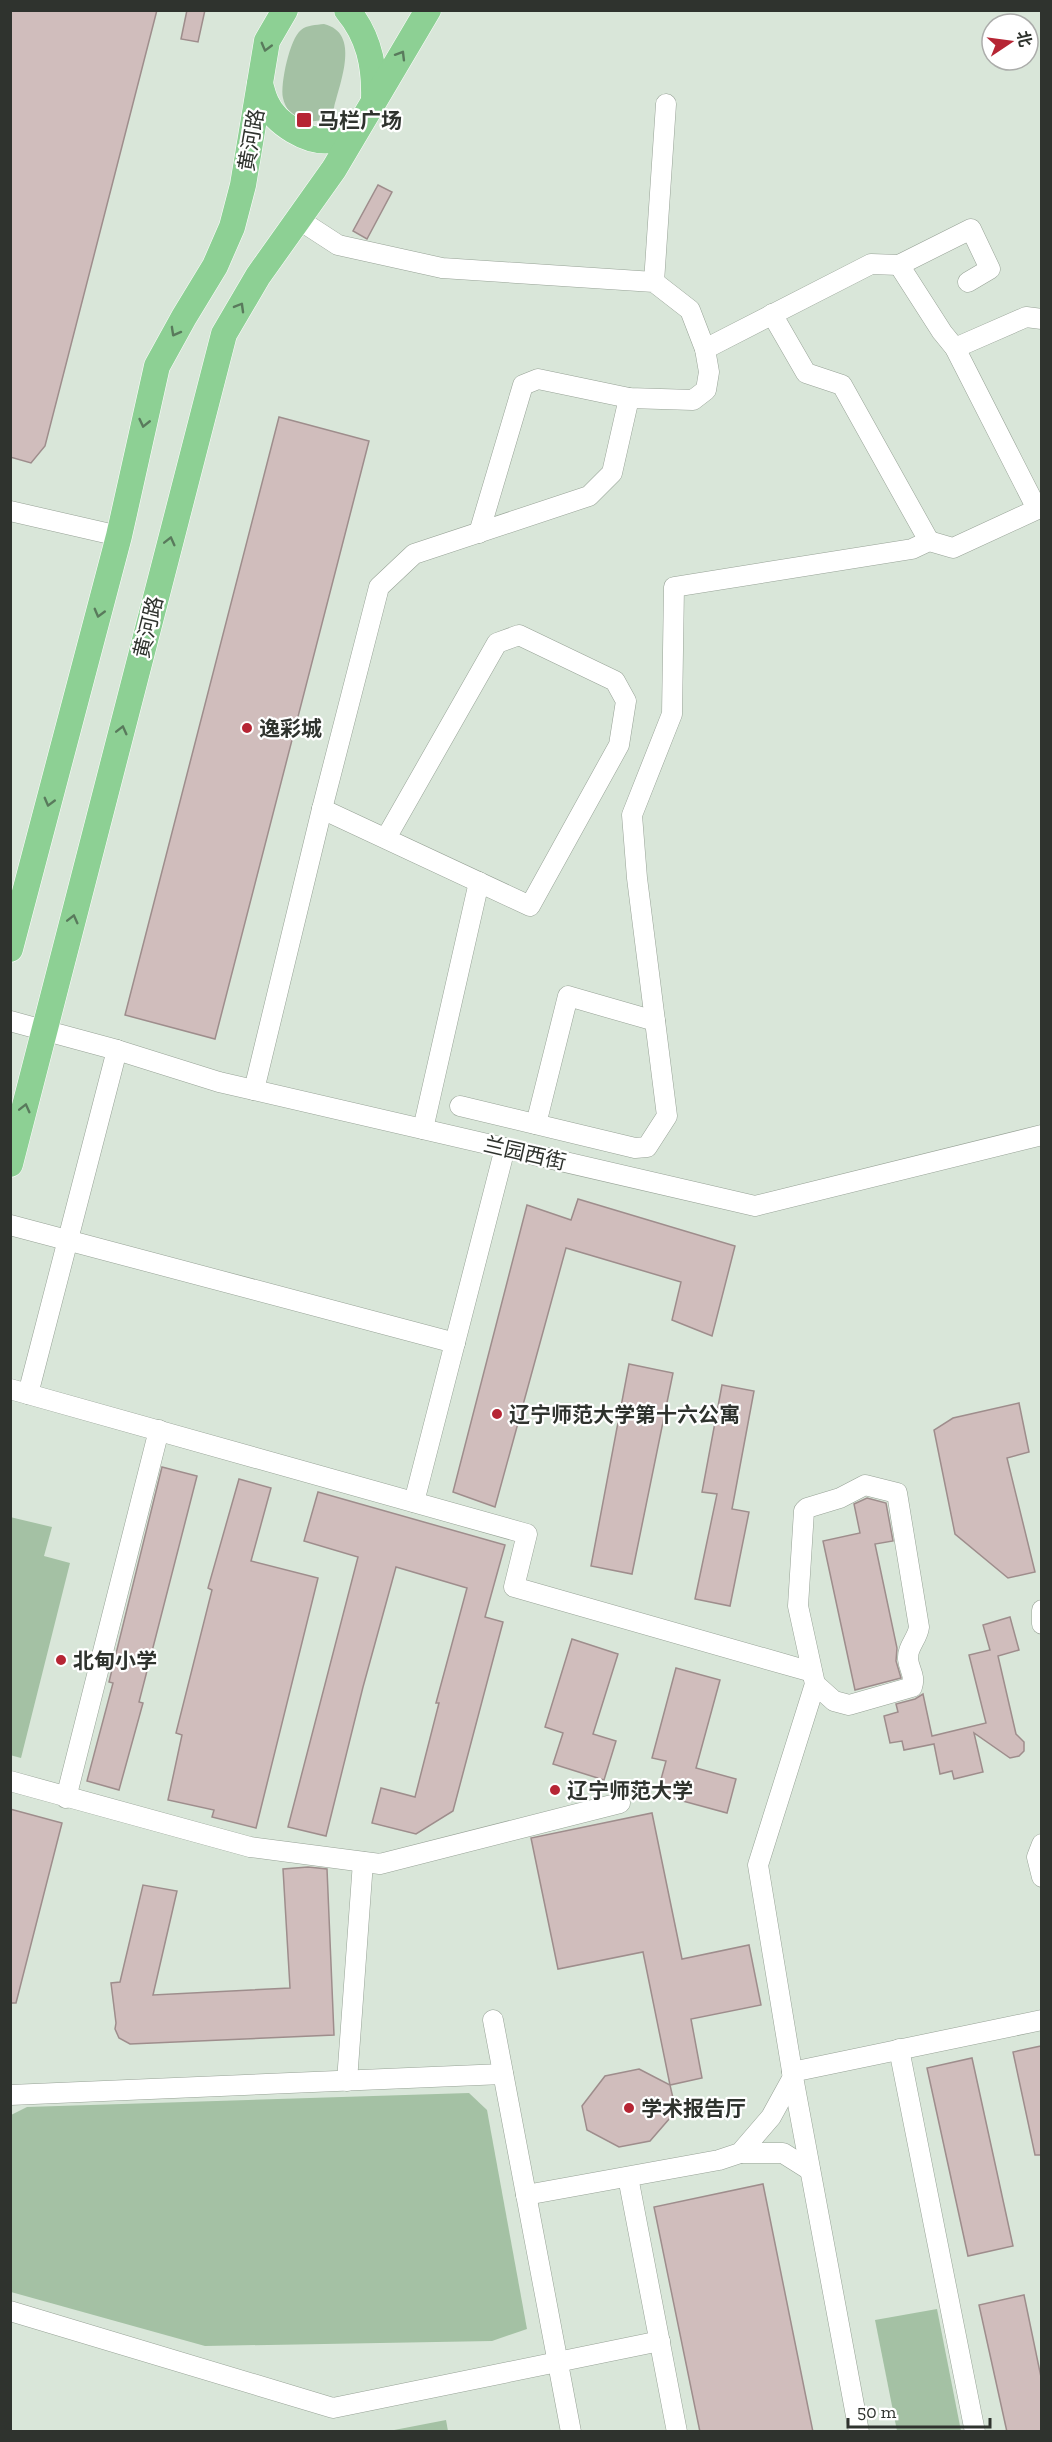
<svg xmlns="http://www.w3.org/2000/svg" width="1052" height="2442" font-family="'Zilla Slab','Noto Sans SC',serif">
	<style>
		.green { fill: #a4c1a4 }
		.building { fill: #d0bdbc; stroke: #9e8d8c; stroke-width: 1.5 }
		.lines { fill: none; stroke-linecap: round; stroke-linejoin: round }
		.minor-casing { stroke: #97a296; stroke-width: 21 }
		.major-casing { stroke: #fff; stroke-width: 27 }
		.minor { stroke: #fff; stroke-width: 20 }
		.major { stroke: #8dd094; stroke-width: 26 }
		.oneway { stroke: #597a5c }
		.poi-dot { fill: #b62534; stroke: #fff; stroke-width: 2 }
		.labels { text-anchor: middle; dominant-baseline: central; stroke-width: 4.5; stroke-linejoin: round; paint-order: stroke }
		.poi-label { font-size: 21px; font-weight: bold; fill: #2f332e; stroke: #fff; text-anchor: start }
		.street-label { font-size: 21px; fill: #2f332e; stroke: #fff }
	</style>
	<rect width="100%" height="100%" fill="#d9e6d9"/>
	<g class="green">
		<path d="M324,24C361,33 340,82 334,108C327,123 314,122 299,120C291,114 285,108 283,98C280,84 290,38 301,30C307,25 316,25 324,24Z"/>
		<polygon points="10,1517 52,1527 44,1556 70,1563 21,1758 10,1755"/>
		<polygon points="469,2093 487,2110 527,2329 492,2341 205,2346 11,2292 11,2115 27,2107"/>
		<polygon points="937,2309 961,2431 897,2431 875,2320"/>
		<polygon points="446,2420 448,2431 389,2431"/>
	</g>
	<g class="building">
		<polygon points="10,10 157,10 45,446 31,463 10,457"/>
		<polygon points="187,10 205,10 198,42 181,39"/>
		<polygon points="378,185 392,192 367,239 353,231"/>
		<polygon points="279,417 369,441 215,1039 125,1015"/>
		<polygon points="578,1199 735,1246 712,1336 672,1320 681,1282 566,1248 495,1507 453,1492 527,1205 571,1220"/>
		<polygon points="629,1364 673,1373 632,1574 591,1566"/>
		<polygon points="722,1385 754,1391 732,1509 749,1512 730,1606 695,1599 717,1494 702,1492"/>
		<polygon points="1019,1403 1029,1452 1007,1458 1035,1572 1008,1578 955,1534 934,1430 953,1418"/>
		<polygon points="162,1467 197,1476 139,1702 143,1703 119,1790 87,1781 113,1683 109,1682"/>
		<polygon points="239,1479 271,1488 251,1561 318,1578 256,1828 212,1817 214,1810 168,1800 182,1735 176,1733 212,1590 208,1588"/>
		<polygon points="318,1492 505,1545 485,1617 503,1622 453,1811 416,1834 372,1823 381,1788 415,1797 439,1703 436,1703 467,1588 396,1567 363,1687 326,1836 288,1827 358,1557 304,1541"/>
		<polygon points="867,1498 886,1503 893,1541 875,1544 897,1648 896,1661 901,1678 855,1690 823,1541 860,1533 854,1504"/>
		<polygon points="1010,1617 1019,1650 998,1656 1016,1734 1024,1742 1024,1751 1019,1756 1010,1758 974,1733 983,1772 954,1779 952,1771 940,1774 934,1744 904,1750 902,1741 890,1743 884,1716 898,1712 896,1704 915,1699 923,1694 932,1736 986,1723 969,1655 990,1650 983,1625"/>
		<polygon points="572,1639 618,1654 593,1734 616,1741 604,1780 553,1764 563,1733 545,1727"/>
		<polygon points="676,1668 720,1680 696,1768 736,1779 727,1813 657,1794 666,1761 652,1758"/>
		<polygon points="10,1809 62,1823 16,2003 10,2003"/>
		<polygon points="652,1813 682,1959 749,1945 761,2005 691,2019 702,2078 670,2085 643,1952 558,1969 531,1838"/>
		<polygon points="308,1867 327,1869 334,2035 130,2044 119,2038 115,2029 116,2023 111,1983 120,1982 143,1885 177,1891 153,1995 290,1988 283,1869"/>
		<polygon points="1041,2046 1041,2155 1035,2155 1013,2052"/>
		<polygon points="972,2058 1013,2246 968,2256 927,2068"/>
		<polygon points="639,2069 670,2085 676,2111 650,2141 619,2147 587,2130 582,2106 605,2076"/>
		<polygon points="763,2184 813,2432 700,2432 654,2207"/>
		<polygon points="1024,2295 1041,2377 1041,2432 1007,2432 979,2305"/>
	</g>
	<g class="lines">
		<g class="minor-casing">
			<g id="minor">
				<polyline points="298,219 338,245 442,268 654,282 690,310 705,349 709,372 706,390 693,400 629,398 538,379 523,385 479,533"/>
				<polyline points="899,265 942,332 955,348 1037,509"/>
				<polyline points="654,282 666,104"/>
				<polyline points="772,314 806,373 842,385 929,541"/>
				<polyline points="955,348 1026,317 1042,319"/>
				<polyline points="705,349 871,264 899,265 971,229 990,269 968,282"/>
				<polyline points="10,511 119,536"/>
				<path d="M322,809C391,841 460,874 530,906L619,745L626,701L615,681L519,635L497,643L386,838"/>
				<polyline points="10,1021 117,1050 219,1082 755,1206 1042,1135"/>
				<polyline points="254,1090 322,809 379,587 414,554 589,496 612,473 629,398"/>
				<polyline points="460,1106 635,1148 647,1147 667,1116 637,878 632,815 672,714 674,587 912,549 929,541 953,548 1042,507"/>
				<polyline points="536,1124 568,996 655,1021"/>
				<polyline points="423,1129 479,882"/>
				<polyline points="10,1225 455,1343"/>
				<polyline points="10,1389 527,1534 514,1587 812,1672"/>
				<polyline points="28,1394 117,1050"/>
				<polyline points="414,1502 505,1148"/>
				<polyline points="1042,1610 1042,1624"/>
				<path d="M815,1684L834,1701L849,1705L912,1687C916,1676 909,1670 908,1659C907,1647 918,1638 919,1627L897,1493L865,1485L840,1498L807,1508L804,1511L798,1606L815,1684L758,1865L793,2077L859,2432"/>
				<polyline points="10,1781 250,1847 380,1864 620,1803"/>
				<polyline points="66,1798 159,1430"/>
				<polyline points="1042,1844 1037,1857 1042,1877"/>
				<polyline points="493,2020 571,2432"/>
				<polyline points="899,2049 975,2432"/>
				<polyline points="792,2072 1042,2020"/>
				<polyline points="347,2081 363,1862"/>
				<polyline points="10,2095 503,2074"/>
				<polyline points="740,2153 783,2153 810,2170"/>
				<polyline points="628,2177 677,2432"/>
				<polyline points="526,2195 719,2160 740,2153 771,2117 793,2077"/>
				<polyline points="10,2311 333,2408 660,2341"/>
			</g>
		</g>
		<g class="major-casing">
			<g id="major">
				<path d="M347,10C369,36 375,66 374,99"/>
				<path d="M260,84C262,90 263,96 266,102C275,123 308,144 332,140C342,138 352,129 360,123"/>
				<polyline points="10,949 119,536 157,366 184,317 215,266 232,227 243,185 267,41 285,10"/>
				<polyline points="10,1164 224,334 258,276 334,169 428,10"/>
			</g>
		</g>
		<use href="#minor" class="minor"/>
		<use href="#major" class="major"/>
	</g>
	<defs><path id="oneway-chevron" d="M-2-3.5L2.5 0L-2 3.5" fill="none" stroke-width="1.6" stroke-linecap="round" stroke-linejoin="round" transform="scale(1.5)"/></defs>
	<g class="oneway">
		<use href="#oneway-chevron" transform="translate(266 47) rotate(105)"/>
		<use href="#oneway-chevron" transform="translate(401 55) rotate(-59)"/>
		<use href="#oneway-chevron" transform="translate(240 307) rotate(-60)"/>
		<use href="#oneway-chevron" transform="translate(175 332) rotate(119)"/>
		<use href="#oneway-chevron" transform="translate(144 423) rotate(103)"/>
		<use href="#oneway-chevron" transform="translate(170 541) rotate(-76)"/>
		<use href="#oneway-chevron" transform="translate(99 613) rotate(105)"/>
		<use href="#oneway-chevron" transform="translate(122 730) rotate(-76)"/>
		<use href="#oneway-chevron" transform="translate(49 802) rotate(105)"/>
		<use href="#oneway-chevron" transform="translate(73 919) rotate(-76)"/>
		<use href="#oneway-chevron" transform="translate(25 1108) rotate(-76)"/>
	</g>
	<g class="poi-dot">
		<rect x="296" y="112" width="16" height="16" rx="3"/>
		<circle cx="247" cy="728" r="6"/>
		<circle cx="497" cy="1414" r="6"/>
		<circle cx="61" cy="1660" r="6"/>
		<circle cx="555" cy="1790" r="6"/>
		<circle cx="629" cy="2108" r="6"/>
	</g>
	<g class="labels">
		<g class="poi-label">
			<text x="318" y="120">马栏广场</text>
			<text x="259" y="728">逸彩城</text>
			<text x="509" y="1414">辽宁师范大学第十六公寓</text>
			<text x="73" y="1660">北甸小学</text>
			<text x="567" y="1790">辽宁师范大学</text>
			<text x="641" y="2108">学术报告厅</text>
		</g>
		<g class="street-label">
			<text transform="translate(251 140) rotate(-80)">黄河路</text>
			<text transform="translate(148 627) rotate(-76)">黄河路</text>
			<text transform="translate(525 1153) rotate(13)">兰园西街</text>
		</g>
	</g>
	<rect width="1052" height="2442" fill="none" stroke="#2f332e" stroke-width="24"/>
	<g transform="translate(1010 42) rotate(77)"><circle r="28" fill="#ffffff" stroke="#acadab" stroke-width="1.5"/>
	<path d="M0-4.5L10 22L0 15L-10 22Z" fill="#b62534"/>
	<text y="-9" font-size="16" font-weight="bold" text-anchor="middle" fill="#2f332e">北</text>
	</g>
	<path d="M848 2418v9h142v-9" fill="none" stroke="#2f332e" stroke-width="3"/>
	<text x="857" y="2418" font-size="18" fill="#2f332e" stroke="#ffffff" stroke-width="4.5" paint-order="stroke">50 m</text>
</svg>
